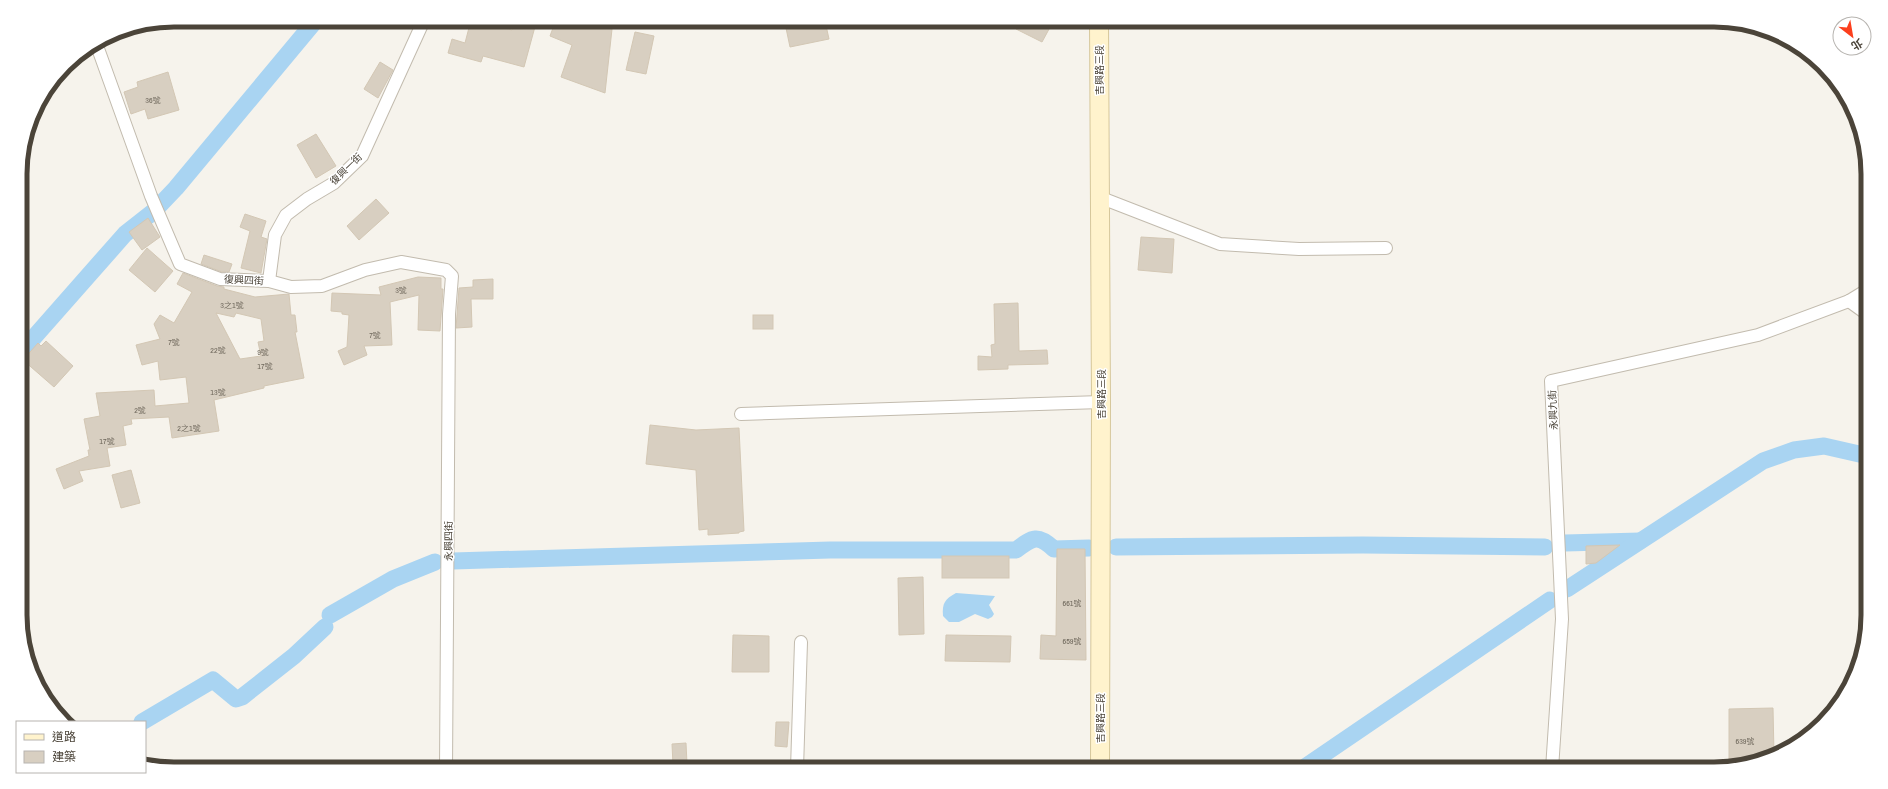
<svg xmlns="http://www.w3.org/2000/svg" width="1888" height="789" font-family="'Archivo Narrow','Noto Sans TC',sans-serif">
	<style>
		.water { fill: #a9d4f2 }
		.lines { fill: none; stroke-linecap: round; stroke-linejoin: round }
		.canal { stroke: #a9d4f2; stroke-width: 17 }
		.building { fill: #d8cfc1; stroke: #d3c7b4; fill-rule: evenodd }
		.street-casing { stroke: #c2bbae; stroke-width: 14 }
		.secondary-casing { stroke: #d6c79b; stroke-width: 20 }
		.street { stroke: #fff; stroke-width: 12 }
		.secondary { stroke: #fff3cd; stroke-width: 18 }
		.labels { text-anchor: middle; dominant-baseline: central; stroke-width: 3; stroke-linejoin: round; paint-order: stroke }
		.number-label { font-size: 8px; fill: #6e675b }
		.street-label { font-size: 10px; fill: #4b4439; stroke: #fff }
		.rim { fill: none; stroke: #4b4439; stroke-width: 5 }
	</style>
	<rect width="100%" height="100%" fill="#f6f3ec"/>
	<path class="water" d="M956,593L995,596L989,605L994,614L992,617L988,619L975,614L959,622H949L943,616C942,603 945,599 956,593Z"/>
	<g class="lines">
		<g class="canal">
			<polyline points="157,208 176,188 316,20"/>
			<polyline points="21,352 125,234 153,212"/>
			<polyline points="1565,543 1640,541"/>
			<polyline points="1116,547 1363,545 1545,547"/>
			<path d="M453,561L830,550H1016C1033,537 1038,534 1054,549L1089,548"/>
			<polyline points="1567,589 1763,461 1794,450 1824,446 1868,456"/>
			<polyline points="330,615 393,579 435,562"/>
			<polyline points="142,722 213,680 236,699 242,697 294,656 325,627"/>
			<polyline points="1302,769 1550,600"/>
		</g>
	</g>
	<g class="building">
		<polygon points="471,20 512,30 515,20 525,20 536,23 524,67 483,56 481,62 448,53 452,39 465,43"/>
		<polygon points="556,20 613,20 605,93 561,77 572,45 550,36"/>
		<polygon points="1020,20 1054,20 1042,42 1016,29"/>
		<polygon points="825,21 829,39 790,47 786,28"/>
		<polygon points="635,32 654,36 646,74 626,70"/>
		<polygon points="380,62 393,70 378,98 364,89"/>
		<polygon points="168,72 179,110 148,119 145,109 131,114 124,92 138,87 137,82"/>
		<polygon points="316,134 336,166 316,178 297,145"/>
		<polygon points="376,199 389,213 359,240 347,226"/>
		<polygon points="245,214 266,221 261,237 267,239 261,273 241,268 250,231 240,227"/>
		<polygon points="148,218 160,237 142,250 129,232"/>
		<polygon points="1141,237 1174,239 1172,273 1138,270"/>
		<polygon points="147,248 173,271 155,292 129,270"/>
		<polygon points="204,255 232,264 229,272 222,272 201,264"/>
		<path d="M183,273L217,286L224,287V289L255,297L289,294L291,315H295L297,332H295L304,378L264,386V388L214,400L219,431L172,438L169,417L131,419L132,424L123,426L126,445L107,448L110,466L79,471L83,481L64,489L56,469L89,456L88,450H90L84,419L100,416L96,393L154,390L155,406L189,403L186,377L160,380L158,361L142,365L136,345L160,339L154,324L160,315L174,323L192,292L177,284ZM216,313L234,317L236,313L261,319L264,341L258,342L261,356L240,359Z"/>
		<polygon points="418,277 441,278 441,289 443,289 440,331 418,330 419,295 390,302 392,345 364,346 367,355 344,365 338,351 347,347 349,315 342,314 342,312 331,311 332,293 381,295 379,287"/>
		<polygon points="493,279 493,299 471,299 472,327 456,328 459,288 473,287 473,280"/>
		<polygon points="1018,303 1019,351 1047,350 1048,364 1008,365 1008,369 978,370 978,356 992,357 991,345 995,344 994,304"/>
		<rect x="753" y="315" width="20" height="14"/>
		<polygon points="46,341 73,366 54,387 23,360 38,343 41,346"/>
		<polygon points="650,425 696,430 739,428 744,531 739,532 739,533 708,535 708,529 699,530 696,470 646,464"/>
		<polygon points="131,470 140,503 121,508 112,475"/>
		<polygon points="1620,545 1596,563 1586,564 1586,546"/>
		<polygon points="1057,549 1085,549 1086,660 1040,659 1041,635 1056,636"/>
		<rect x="942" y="556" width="67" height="22"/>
		<polygon points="923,577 924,634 899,635 898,578"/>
		<polygon points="733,635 769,636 769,672 732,672"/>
		<polygon points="946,635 1011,636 1010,662 945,661"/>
		<polygon points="1773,708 1774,755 1762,761 1729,762 1729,709"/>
		<polygon points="776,722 789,722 787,747 775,746"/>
		<polygon points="686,743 687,764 673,765 672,744"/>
	</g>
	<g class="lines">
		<g class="street-casing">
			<g id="street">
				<polyline points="96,43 151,196 180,264 220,279 269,281 291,287 322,286 365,270 401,262 446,270 452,276 449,314 446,769"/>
				<polyline points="1099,197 1220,244 1299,249 1386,248"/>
				<polyline points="269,281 275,235 286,215 307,199 334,183 362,156 424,20"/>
				<polyline points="1849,301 1867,314"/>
				<polyline points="741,414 1101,402"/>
				<polyline points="797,769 801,642"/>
				<polyline points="1552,769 1562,619 1551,381 1758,335 1849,301 1867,290"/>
			</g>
		</g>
		<g class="secondary-casing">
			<polyline id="secondary" points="1099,20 1101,402 1100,769"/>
		</g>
		<use href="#street" class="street"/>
		<use href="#secondary" class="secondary"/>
	</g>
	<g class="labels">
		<g class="number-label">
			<text x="153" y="100">36號</text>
			<text x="401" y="290">3號</text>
			<text x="232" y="305">3之1號</text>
			<text x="375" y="335">7號</text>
			<text x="174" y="342">7號</text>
			<text x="218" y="350">22號</text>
			<text x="263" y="352">9號</text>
			<text x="265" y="366">17號</text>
			<text x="218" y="392">13號</text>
			<text x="140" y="410">2號</text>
			<text x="189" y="428">2之1號</text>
			<text x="107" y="441">17號</text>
			<text x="1072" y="603">661號</text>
			<text x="1072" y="641">659號</text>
			<text x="1745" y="741">639號</text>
		</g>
		<g class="street-label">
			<text transform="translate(1099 70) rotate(-90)">吉興路三段</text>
			<text transform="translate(346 169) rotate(-44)">復興一街</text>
			<text transform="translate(244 280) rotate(3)">復興四街</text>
			<text transform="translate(1101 394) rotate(-90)">吉興路三段</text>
			<text transform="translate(1553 410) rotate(-93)">永興九街</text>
			<text transform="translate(448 541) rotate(-90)">永興四街</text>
			<text transform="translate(1100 718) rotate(-90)">吉興路三段</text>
		</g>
	</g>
	<path d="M0 0H1888V789H0ZM174 27H1714A147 147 0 0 1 1861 174V615A147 147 0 0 1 1714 762H174A147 147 0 0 1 27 615V174A147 147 0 0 1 174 27Z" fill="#fff" fill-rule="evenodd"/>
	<path class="rim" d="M174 27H1714A147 147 0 0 1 1861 174V615A147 147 0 0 1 1714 762H174A147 147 0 0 1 27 615V174A147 147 0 0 1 174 27Z"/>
	<rect x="16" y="721" width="130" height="52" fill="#ffffff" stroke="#b7b4b0"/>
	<rect x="24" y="734" width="20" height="6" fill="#fff3cd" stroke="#b7b4b0"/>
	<text x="52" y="741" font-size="12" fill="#4b4439">道路</text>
	<rect x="24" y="751" width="20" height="12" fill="#d8cfc1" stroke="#b7b4b0"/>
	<text x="52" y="761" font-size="12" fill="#4b4439">建築</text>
	<g transform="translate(1852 36) rotate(149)"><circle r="19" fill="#ffffff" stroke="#b7b4b0"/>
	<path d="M0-3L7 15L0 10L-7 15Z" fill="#fc3f1d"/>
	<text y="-6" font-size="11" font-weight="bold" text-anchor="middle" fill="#4b4439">北</text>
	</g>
</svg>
